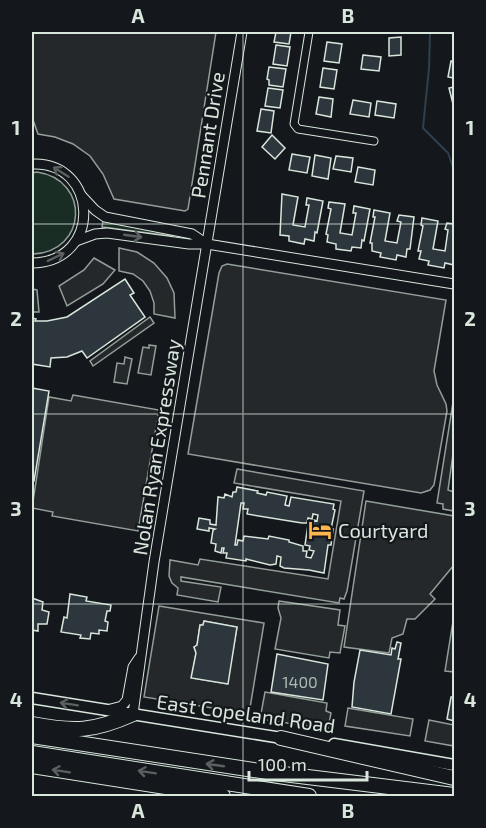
<svg xmlns="http://www.w3.org/2000/svg" width="486" height="828" font-family="'Exo 2',sans-serif">
	<style>
		.green { fill: #1a2d24; stroke: #939e99; stroke-width: 1.5 }
		.parking { fill: #24282b; stroke: #939e99; stroke-width: 1.5; fill-rule: evenodd }
		.lines { fill: none; stroke-linecap: round; stroke-linejoin: round }
		.stream { stroke: #2f3f4d; stroke-width: 2 }
		.building { fill: #2c363c; stroke: #d8e6dc; stroke-width: 1.5; fill-rule: evenodd }
		.minor-casing { stroke: #d8e6dc; stroke-width: 9 }
		.tertiary-casing { stroke: #d8e6dc; stroke-width: 11 }
		.secondary-casing { stroke: #d8e6dc; stroke-width: 13 }
		.motorway-casing { stroke: #d8e6dc; stroke-width: 16 }
		.minor { stroke: #14181c; stroke-width: 7 }
		.tertiary { stroke: #14181c; stroke-width: 9 }
		.secondary { stroke: #14181c; stroke-width: 10 }
		.motorway { stroke: #14181c; stroke-width: 14 }
		.oneway { stroke: #59605f }
		.grid { fill: none; stroke: #d8e6dc; stroke-width: 1.5; stroke-opacity: 0.55 }
		.labels { text-anchor: middle; dominant-baseline: central; stroke-width: 4.5; stroke-linejoin: round; paint-order: stroke }
		.number-label { font-size: 16px; fill: #adbab4 }
		.street-label { font-size: 20px; fill: #d8e6dc; stroke: #14181c }
		.poi-label { font-size: 20px; fill: #d8e6dc; stroke: #14181c; text-anchor: start }
		.neatline { fill: none; stroke: #d8e6dc; stroke-width: 2 }
		.grid-label { font-size: 20px; text-anchor: middle; font-weight: bold; fill: #d8e6dc }
	</style>
	<rect width="100%" height="100%" fill="#14181c"/>
	<g class="green">
		<path d="M37,172C91,180 87,252 33,254H32V173Z"/>
		<polygon points="103,221 170,234 172,236 102,227"/>
	</g>
	<g class="parking">
		<polygon points="32,32 216,32 188,209 185,211 114,199 103,174 90,156 73,144 55,137 38,134 32,117"/>
		<polygon points="119,248 137,252 154,263 167,278 174,293 175,318 154,314 154,303 150,291 143,281 133,274 119,271"/>
		<polygon points="94,258 115,270 103,284 67,306 59,286 84,270"/>
		<polygon points="227,264 446,300 434,371 437,385 446,404 447,411 434,485 430,490 421,493 188,454 219,273 222,266"/>
		<polygon points="32,289 37,290 39,312 32,312"/>
		<polygon points="150,317 154,323 93,366 90,361"/>
		<polygon points="149,345 156,346 151,375 138,373 143,347 149,348"/>
		<polygon points="125,357 132,359 127,384 114,382 117,363 124,364"/>
		<polygon points="73,395 159,410 138,531 52,516 53,512 32,508 49,397 71,401"/>
		<polygon points="454,396 454,447 448,490 454,492 454,511 443,509 443,504 437,503"/>
		<polygon points="237,469 364,491 347,591 344,599 340,598 339,603 181,577 181,581 221,587 218,602 177,595 178,588 172,583 169,576 170,560 198,565 200,559 328,579 341,501 234,483"/>
		<polygon points="366,501 454,516 454,565 430,594 435,599 415,619 407,619 403,634 392,638 389,653 344,647"/>
		<polygon points="279,601 340,610 338,625 345,626 340,653 330,652 329,658 275,649 281,618 278,608"/>
		<path d="M159,606L264,623L249,714L144,697ZM204,621L237,627L227,684L192,678L196,653L194,647L197,645L200,625H203Z"/>
		<polygon points="454,615 454,672 445,671"/>
		<polygon points="265,692 327,703 326,711 331,713 328,729 260,719"/>
		<polygon points="348,708 413,719 410,736 345,726"/>
		<polygon points="429,720 454,725 454,746 425,741"/>
	</g>
	<g class="lines">
		<polyline class="stream" points="430,32 429,68 423,128 448,153 454,170"/>
	</g>
	<g class="building">
		<polygon points="276,32 291,32 289,44 274,42"/>
		<polygon points="401,37 401,55 389,56 389,38"/>
		<polygon points="327,42 342,44 339,63 324,61"/>
		<polygon points="276,45 290,47 287,66 273,64"/>
		<polygon points="363,55 381,57 379,71 361,69"/>
		<polygon points="451,61 454,62 454,78 448,77"/>
		<polygon points="269,67 286,69 283,87 269,85 269,80 267,79"/>
		<polygon points="323,68 337,70 334,89 320,87"/>
		<polygon points="454,87 454,108 449,88"/>
		<polygon points="268,88 283,90 280,108 265,106"/>
		<polygon points="319,97 333,99 331,117 316,114"/>
		<polygon points="353,100 371,103 369,117 350,114"/>
		<polygon points="377,101 396,104 394,118 375,115"/>
		<polygon points="261,109 274,111 271,133 257,131"/>
		<polygon points="272,135 285,148 275,159 262,147"/>
		<polygon points="292,154 310,157 307,173 289,170"/>
		<polygon points="315,155 331,158 328,179 312,176"/>
		<polygon points="336,156 353,158 351,172 333,169"/>
		<polygon points="358,167 375,170 373,185 355,182"/>
		<polygon points="282,194 298,197 293,225 305,227 309,205 306,205 307,198 323,201 317,233 315,232 314,241 305,239 304,244 289,241 289,236 280,235"/>
		<polygon points="329,202 345,204 340,233 352,235 356,213 353,213 354,206 370,209 364,241 362,240 361,248 352,247 351,251 336,249 336,244 327,242 328,235 326,234 331,209 328,208"/>
		<polygon points="374,210 390,213 385,241 397,243 401,222 397,221 399,215 414,217 410,249 407,249 406,257 397,255 396,260 380,257 381,253 372,251 372,243 370,243 375,217 373,217"/>
		<polygon points="422,218 438,221 433,249 445,251 448,230 445,229 447,223 454,224 454,265 445,263 444,268 428,265 429,261 419,259 421,251 418,251 423,226 421,225"/>
		<polygon points="125,279 134,293 130,295 145,317 87,358 82,351 67,357 51,358 50,367 32,364 32,318 36,319 35,321 47,321 67,317"/>
		<polygon points="32,388 49,391 34,481 32,481"/>
		<path d="M237,487L258,491L257,493L266,495L267,492L287,496L285,505L289,506L291,497L334,504L333,509L335,510L331,529H333L331,545H328L324,573L309,570L284,568L280,566L281,557L277,556L276,564L270,565L246,559V561L226,558L227,553H223L224,548H222L221,553L215,551L216,544L211,543L213,530L215,529L209,528V531L197,529L199,518L210,520V524L216,525L218,497L224,498L225,494L232,497L233,492H236ZM241,503H244L243,509H248L247,514L302,523H307L308,518L312,519L313,514L318,515L317,521L314,520L313,525H308L305,545L310,546L309,550L314,551L311,558L306,557L307,551H303V546L289,542V540L269,536L268,539L244,536L243,541L238,540L237,545H235Z"/>
		<polygon points="70,594 87,597 86,601 111,605 110,611 107,611 105,621 108,622 107,631 99,630 99,634 91,633 90,639 80,638 81,635 61,632 64,617 67,618"/>
		<polygon points="32,598 43,602 42,610 49,612 47,624 38,624 38,631 32,630"/>
		<polygon points="204,621 237,627 228,684 191,678 196,653 194,647 197,645 200,625 203,625"/>
		<polygon points="397,642 401,643 398,659 401,659 391,714 352,707 354,682 360,650 391,655 392,648 395,649"/>
		<polygon points="277,654 328,664 323,700 271,692"/>
		<polygon points="451,697 454,697 454,721 447,719"/>
	</g>
	<g class="lines">
		<g class="minor-casing">
			<polyline id="minor" points="309,32 294,124 298,129 374,141"/>
		</g>
		<g class="tertiary-casing">
			<g id="tertiary">
				<path d="M32,164C99,161 103,262 32,263"/>
				<polyline points="81,195 95,210 105,217 192,234 207,244"/>
				<polyline points="76,241 95,234 107,233 189,244 207,244 454,284"/>
				<polyline points="107,710 122,706 127,700 133,667 139,658"/>
				<polyline points="133,714 154,562 242,32"/>
			</g>
		</g>
		<g class="secondary-casing">
			<g id="secondary">
				<polyline points="32,698 288,739"/>
				<polyline points="334,744 454,765"/>
			</g>
		</g>
		<g class="motorway-casing">
			<g id="motorway">
				<path d="M32,724C74,732 93,732 133,714"/>
				<polyline points="32,736 267,772 454,795"/>
				<polyline points="281,738 454,778"/>
				<polyline points="32,753 309,796"/>
				<polyline points="32,766 223,796"/>
			</g>
		</g>
		<use href="#minor" class="minor"/>
		<use href="#tertiary" class="tertiary"/>
		<use href="#secondary" class="secondary"/>
		<use href="#motorway" class="motorway"/>
	</g>
	<defs><path id="oneway-shaft" d="M-6 0H5M1.5-3L5.5 0L1.5 3" fill="none" stroke-width="1.6" stroke-linecap="round" stroke-linejoin="round" transform="scale(1.5)"/></defs>
	<g class="oneway">
		<use href="#oneway-shaft" transform="translate(61 172) rotate(-148)"/>
		<use href="#oneway-shaft" transform="translate(133 236) rotate(8)"/>
		<use href="#oneway-shaft" transform="translate(56 257) rotate(-26)"/>
		<use href="#oneway-shaft" transform="translate(69 704) rotate(-171)"/>
		<use href="#oneway-shaft" transform="translate(215 765) rotate(-172)"/>
		<use href="#oneway-shaft" transform="translate(61 771) rotate(-171)"/>
		<use href="#oneway-shaft" transform="translate(147 772) rotate(-171)"/>
	</g>
	<path class="grid" d="M243,32V796M32,224H454M32,414H454M32,604H454"/>
	<defs>
		<g id="hotel-bare" transform="scale(1.8)"><path d="M-6-4.5h1.5V1H6V5H4.5V3h-9V5H-6ZM-4 0a1.8 1.8 0 1 1 3.6 0ZM.5 0V-2.5h3Q6-2.5 6 0Z" fill="#ffb74d" stroke="#14181c" stroke-width="2.5" paint-order="stroke"/></g>
	</defs>
	<g fill-rule="evenodd">
		<use href="#hotel-bare" x="320" y="530"/>
	</g>
	<g class="labels">
		<g class="number-label">
			<text x="300" y="681">1400</text>
		</g>
		<g class="street-label">
			<text transform="translate(207 135) rotate(-81)">Pennant Drive</text>
			<text transform="translate(156 447) rotate(-81)">Nolan Ryan Expressway</text>
			<text transform="translate(246 713) rotate(8)">East Copeland Road</text>
		</g>
		<g class="poi-label">
			<text x="338" y="530">Courtyard</text>
		</g>
	</g>
	<rect width="486" height="828" fill="none" stroke="#14181c" stroke-width="66"/>
	<path d="M249 771v9h118v-9" fill="none" stroke="#d8e6dc" stroke-width="3"/>
	<text x="258" y="771" font-size="18" fill="#d8e6dc" stroke="#14181c" stroke-width="4.5" paint-order="stroke">100 m</text>
	<rect x="33" y="33" width="420" height="762" class="neatline"/>
	<g class="grid-label">
		<text x="138" y="23">A</text>
		<text x="348" y="23">B</text>
		<text x="16" y="135">1</text>
		<text x="470" y="135">1</text>
		<text x="16" y="326">2</text>
		<text x="470" y="326">2</text>
		<text x="16" y="516">3</text>
		<text x="470" y="516">3</text>
		<text x="16" y="707">4</text>
		<text x="470" y="707">4</text>
		<text x="138" y="818">A</text>
		<text x="348" y="818">B</text>
	</g>
</svg>
